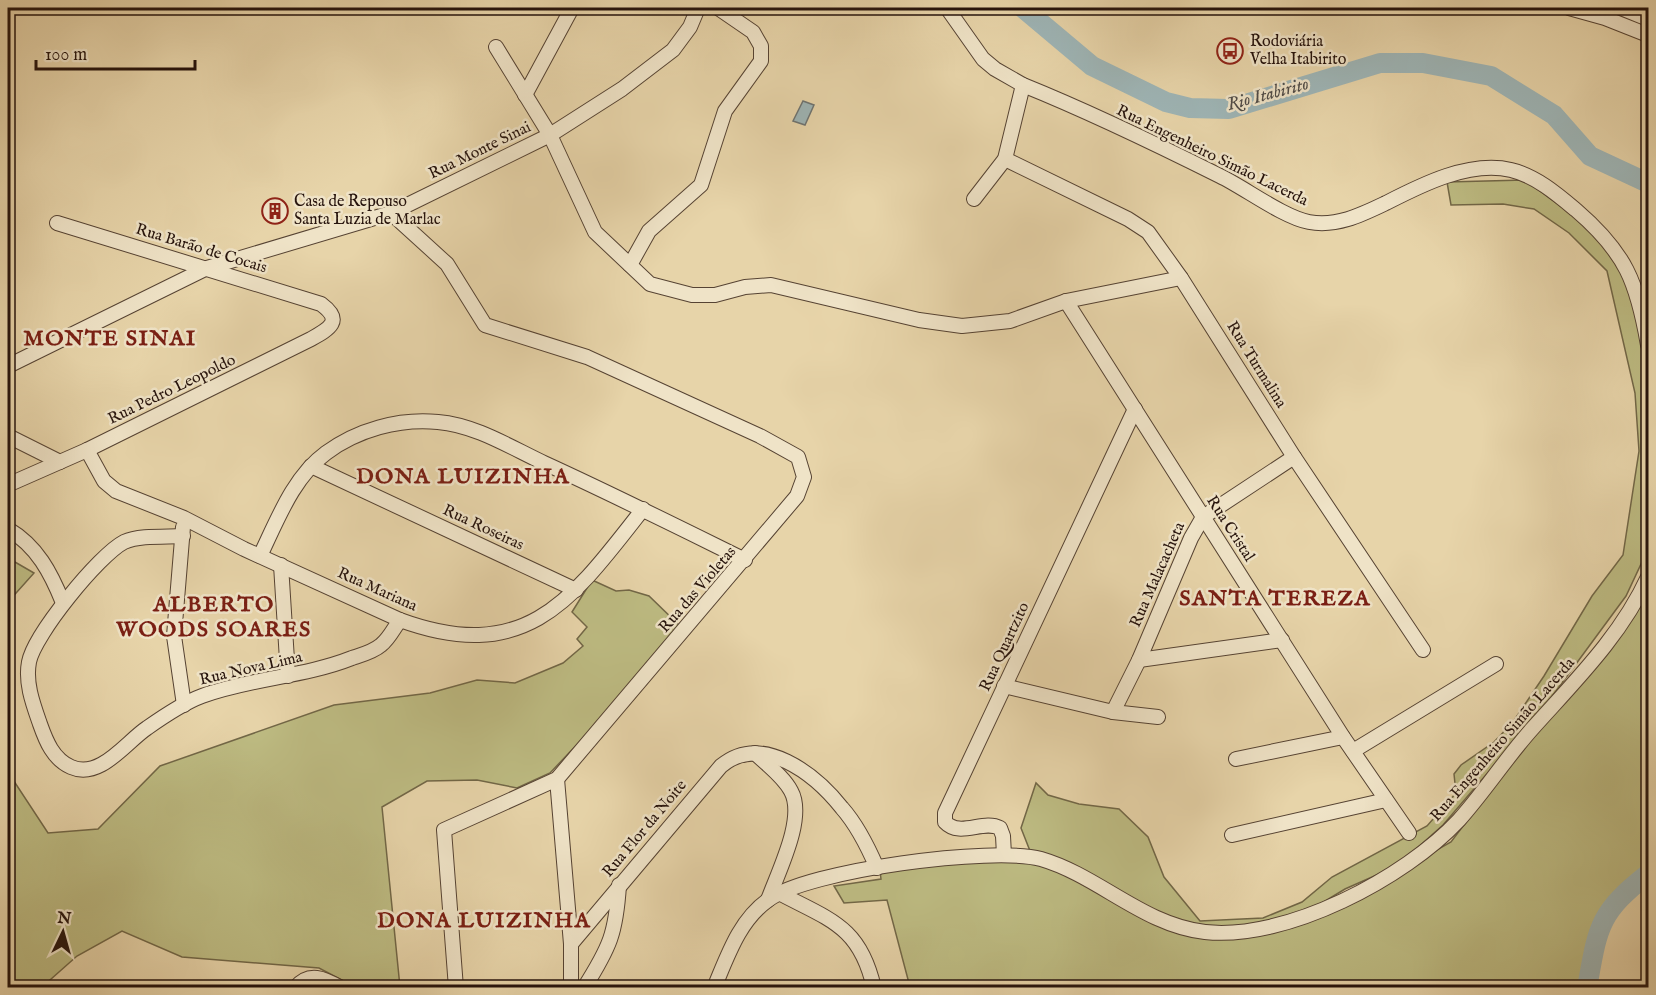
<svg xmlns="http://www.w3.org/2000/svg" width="1656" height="995" font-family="'IM FELL English',serif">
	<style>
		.green { fill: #bdbb82; stroke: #726747; stroke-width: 1.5 }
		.water { fill: #9eb5b6; stroke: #6e7472; stroke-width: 1.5 }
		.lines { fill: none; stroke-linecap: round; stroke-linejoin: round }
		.river { stroke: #9eb5b6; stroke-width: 20 }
		.minor-casing { stroke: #564333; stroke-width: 16 }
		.minor { stroke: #efe3c7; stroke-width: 14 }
		.labels { text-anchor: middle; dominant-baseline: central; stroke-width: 5; stroke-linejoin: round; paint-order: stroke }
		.poi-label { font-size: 16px; fill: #26130c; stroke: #efe3c7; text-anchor: start }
		.street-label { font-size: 16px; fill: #26130c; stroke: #efe3c7 }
		.water-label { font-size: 18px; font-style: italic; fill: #504c48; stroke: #efe3c7 }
		.district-label { font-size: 22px; font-weight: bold; letter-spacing: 1.5px; fill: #7a1f14; stroke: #efe3c7 }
	</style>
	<rect width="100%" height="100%" fill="#e7d4a9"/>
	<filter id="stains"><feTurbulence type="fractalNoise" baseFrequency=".00333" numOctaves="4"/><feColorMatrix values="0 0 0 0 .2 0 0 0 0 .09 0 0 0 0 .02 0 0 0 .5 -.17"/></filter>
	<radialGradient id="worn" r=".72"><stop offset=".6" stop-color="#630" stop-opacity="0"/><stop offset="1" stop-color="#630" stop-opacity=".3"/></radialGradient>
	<g class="green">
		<path d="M1525,180L1583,223L1626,271L1638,307L1648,415V549L1626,596L1545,706L1443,825L1397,866L1345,889L1322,903L1359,894L1451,842L1518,754L1588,674L1648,594V874C1598,913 1598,927 1587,987H910L887,900L844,903L834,886L881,879L880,871L1030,851L1021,828L1036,783L1048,795L1079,804L1119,809L1148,837L1164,877L1200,921L1263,918L1302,902L1332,877L1427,826L1456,793L1454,774L1461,765L1494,742L1513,722L1544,676L1592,596L1623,555L1639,451L1635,393L1607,271L1569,233L1534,209L1503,204L1451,205L1447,182Z"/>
		<polygon points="8,558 34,573 8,602"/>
		<polygon points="592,580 616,591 629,590 649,596 680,626 623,696 550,773 517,788 477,780 427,781 382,807 400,987 355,987 319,968 182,957 122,931 77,956 42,987 8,987 8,772 48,833 98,829 160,766 334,705 430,693 477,680 515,683 563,663 583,646 577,639 587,627 572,612"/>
	</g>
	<polygon class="water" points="803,101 814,105 805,125 793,121"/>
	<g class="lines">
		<g class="river">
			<polyline points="1023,8 1092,66 1166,102 1190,108 1229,109 1380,63 1423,63 1491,76 1554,115 1590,156 1648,183"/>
			<path d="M1587,988C1598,927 1598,913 1648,874"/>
		</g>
		<g class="minor-casing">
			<g id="minor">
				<path d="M947,8L983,59L995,69L1023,85C1090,112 1156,144 1220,176C1245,188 1283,217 1309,222C1337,227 1361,215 1386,203C1421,185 1470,160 1511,170C1536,176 1557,194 1576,210C1626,253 1637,282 1648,345"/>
				<polyline points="1569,8 1605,18 1648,35"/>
				<polyline points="1621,8 1648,19"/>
				<polyline points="496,47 550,135 595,232 650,284 692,295 715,295 745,287 771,285 919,320 962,326 1010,321 1066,301 1181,278"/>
				<polyline points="525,95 572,8"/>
				<polyline points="1005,159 1128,219 1148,232 1181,278 1294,457 1423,650"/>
				<polyline points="974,199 1005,159 1023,85"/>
				<polyline points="391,213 447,264 485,325 587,357 760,436 798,457 804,477 797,496 557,779 444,830 456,988"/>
				<polyline points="630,265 649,231 701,185 725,111 761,61 761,46 753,32 718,8"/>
				<polyline points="1066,301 1343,737 1409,833"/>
				<polyline points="8,366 207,268 391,213 550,135 622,89 673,50 690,27 698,8"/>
				<polyline points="8,436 60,462"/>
				<path d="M87,450L104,481L116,491L184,518L244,549L400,620C526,666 572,600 643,509"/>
				<polyline points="311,466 576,590"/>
				<path d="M12,483L87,450L311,339C329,329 344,321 321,304L57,223"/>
				<polyline points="183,527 174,636 184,705"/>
				<path d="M8,529C37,546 51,573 63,603"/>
				<path d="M183,536C165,537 140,535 124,542C99,555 34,635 29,662C25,683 33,704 40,724C46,741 53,759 71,767C100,780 126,742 147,728C164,716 183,703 202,696C251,678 304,677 352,658C361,655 373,652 381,645C389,639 394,628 400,620"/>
				<path d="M260,556C277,521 293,477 326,453C357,430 399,418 438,422C475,425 510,447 544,463C612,494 678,527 745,560"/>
				<polyline points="281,565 288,676"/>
				<polyline points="1139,660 1282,640"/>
				<polyline points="1004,686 1113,712 1158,717"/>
				<polyline points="1113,712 1139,660 1191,538 1203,517 1294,457"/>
				<polyline points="1353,751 1496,664"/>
				<path d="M755,753C767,765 783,776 791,791C806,818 778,872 768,900"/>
				<polyline points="1236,759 1343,737"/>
				<polyline points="557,779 571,944 571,988"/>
				<polyline points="1232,835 1386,800"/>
				<path d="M1004,855L1003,836L1000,828C983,819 960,838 945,822V813L1135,409"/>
				<path d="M779,893C830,920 860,926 874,988"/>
				<path d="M571,944L721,766C762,732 815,774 842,808C857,825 868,847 877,868"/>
				<path d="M295,988C309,971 324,978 341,988"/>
				<path d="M584,988C610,947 616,933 619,885"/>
				<path d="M714,988C728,955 739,921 768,900C808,870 993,846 1041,859C1099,876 1143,925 1205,932C1286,941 1405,878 1459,820C1485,791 1506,758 1532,729C1574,682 1621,636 1648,577"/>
			</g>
		</g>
		<use href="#minor" class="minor"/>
	</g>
	<defs>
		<g id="bus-ring" transform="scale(1.35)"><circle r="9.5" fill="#efe3c7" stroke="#8f2418" stroke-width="1.5"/><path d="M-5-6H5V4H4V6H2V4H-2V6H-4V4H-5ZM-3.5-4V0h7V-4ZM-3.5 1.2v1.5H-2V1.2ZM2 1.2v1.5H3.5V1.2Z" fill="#8f2418"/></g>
		<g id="building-ring" transform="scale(1.35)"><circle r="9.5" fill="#efe3c7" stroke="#8f2418" stroke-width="1.5"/><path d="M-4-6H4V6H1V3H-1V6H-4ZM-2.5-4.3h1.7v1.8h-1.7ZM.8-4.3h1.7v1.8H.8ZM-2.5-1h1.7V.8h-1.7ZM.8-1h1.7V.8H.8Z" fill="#8f2418"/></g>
	</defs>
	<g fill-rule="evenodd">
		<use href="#bus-ring" x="1230" y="51"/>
		<use href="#building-ring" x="275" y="211"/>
	</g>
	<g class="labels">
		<g class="poi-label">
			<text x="1250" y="42">Rodoviária<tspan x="1250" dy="18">Velha Itabirito</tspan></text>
			<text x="294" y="202">Casa de Repouso<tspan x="294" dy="18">Santa Luzia de Marlac</tspan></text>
		</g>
		<g class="street-label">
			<text transform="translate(480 151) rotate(-26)">Rua Monte Sinai</text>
			<text transform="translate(1212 156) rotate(26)">Rua Engenheiro Simão Lacerda</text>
			<text transform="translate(201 249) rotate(17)">Rua Barão de Cocais</text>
			<text transform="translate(1256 365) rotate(58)">Rua Turmalina</text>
			<text transform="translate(172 390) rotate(-26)">Rua Pedro Leopoldo</text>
			<text transform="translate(483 528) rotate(25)">Rua Roseiras</text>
			<text transform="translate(1230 529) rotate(57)">Rua Cristal</text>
			<text transform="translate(1158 575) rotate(-66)">Rua Malacacheta</text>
			<text transform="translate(377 590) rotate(24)">Rua Mariana</text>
			<text transform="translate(698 590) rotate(-49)">Rua das Violetas</text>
			<text transform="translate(1005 647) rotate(-65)">Rua Quartzito</text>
			<text transform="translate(251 669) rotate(-13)">Rua Nova Lima</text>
			<text transform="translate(1503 740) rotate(-49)">Rua Engenheiro Simão Lacerda</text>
			<text transform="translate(645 829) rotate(-50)">Rua Flor da Noite</text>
		</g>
		<g class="water-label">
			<text transform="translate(1268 95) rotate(-15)">Rio Itabirito</text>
		</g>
		<g class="district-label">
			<text x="110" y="339">MONTE SINAI</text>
			<text x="463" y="477">DONA LUIZINHA</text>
			<text x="1275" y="599">SANTA TEREZA</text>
			<text x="214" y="605">ALBERTO<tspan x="214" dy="25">WOODS SOARES</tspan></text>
			<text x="484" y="921">DONA LUIZINHA</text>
		</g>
	</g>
	<rect width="1656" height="995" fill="none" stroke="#e7d4a9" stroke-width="30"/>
	<rect x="9" y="9" width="1638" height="977" fill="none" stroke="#26130c" stroke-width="3"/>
	<rect x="15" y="15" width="1626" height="965" fill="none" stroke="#26130c" stroke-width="1.5"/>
	<g transform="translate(63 932) rotate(5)" stroke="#efe3c7" stroke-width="4.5" paint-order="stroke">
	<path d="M0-4.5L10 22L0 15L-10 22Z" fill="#26130c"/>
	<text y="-9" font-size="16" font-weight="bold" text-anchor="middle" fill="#26130c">N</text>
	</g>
	<path d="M36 60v9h159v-9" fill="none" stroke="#26130c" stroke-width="3"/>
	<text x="45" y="60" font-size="18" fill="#26130c" stroke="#efe3c7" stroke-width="4.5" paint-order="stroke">100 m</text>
	<rect width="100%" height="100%" filter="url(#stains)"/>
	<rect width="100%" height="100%" fill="url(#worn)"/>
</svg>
